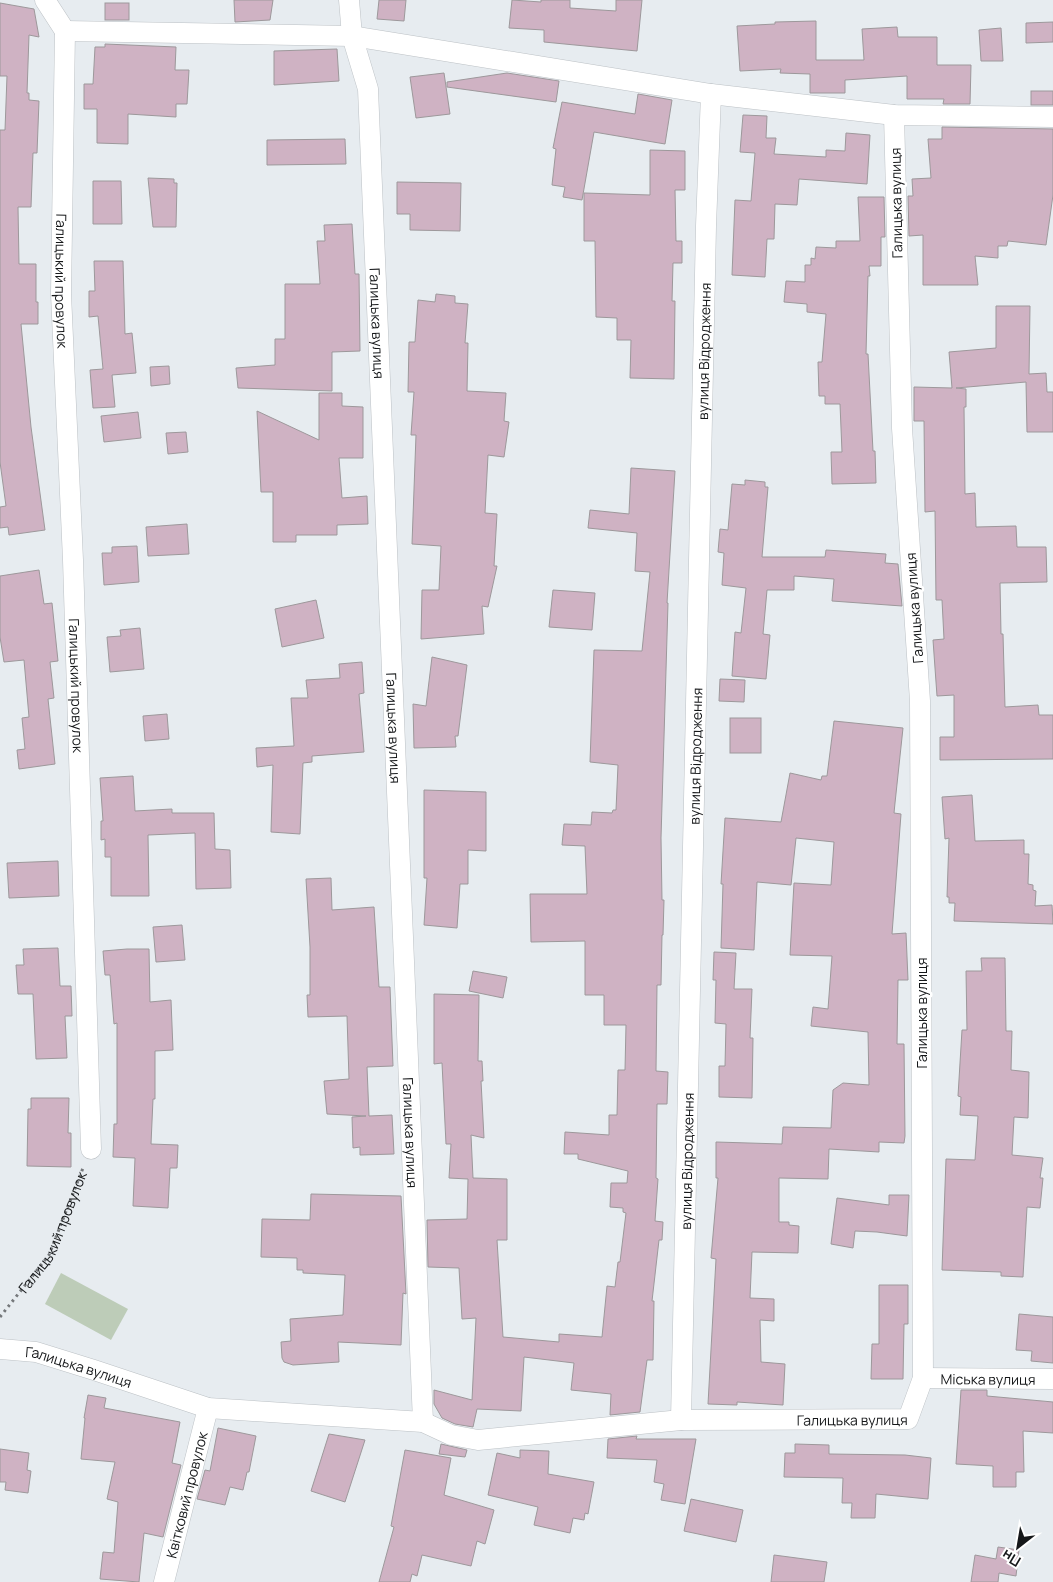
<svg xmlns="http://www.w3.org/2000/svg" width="1053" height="1582" font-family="Manrope,sans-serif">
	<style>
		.green { fill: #bdccb8 }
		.building { fill: #cfb2c3; stroke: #9d989b }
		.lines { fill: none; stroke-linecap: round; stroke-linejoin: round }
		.street-casing { stroke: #bcc1c5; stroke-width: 21 }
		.path { stroke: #75787b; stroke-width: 3; stroke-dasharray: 2.5 4; stroke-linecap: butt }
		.street { stroke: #fff; stroke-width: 20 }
		.labels { text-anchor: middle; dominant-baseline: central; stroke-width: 5; stroke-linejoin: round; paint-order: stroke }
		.street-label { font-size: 14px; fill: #151719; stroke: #fff }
	</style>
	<rect width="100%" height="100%" fill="#e7ecf0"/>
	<polygon class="green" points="61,1273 128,1309 111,1340 45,1304"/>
	<g class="building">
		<polygon points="234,0 273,0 270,20 235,22"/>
		<polygon points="379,0 406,0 404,21 377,19"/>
		<polygon points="512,0 541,2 541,0 570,0 570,8 616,11 616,0 642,0 637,51 544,42 544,30 509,28"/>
		<polygon points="0,3 34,9 39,37 29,35 27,93 29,93 29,100 39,101 37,153 33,153 31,207 18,207 19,264 36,264 36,302 38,302 38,324 21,324 31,427 45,530 9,535 8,527 0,528 0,507 6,506 0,462 0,130 5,130 7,76 0,76"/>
		<rect x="105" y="3" width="24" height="17"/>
		<polygon points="816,21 816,60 864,60 862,29 897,27 898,37 937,37 937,65 971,65 970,104 943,104 944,99 907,99 907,76 845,80 845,93 810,93 810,74 780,73 781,69 740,71 737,26 775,24 775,22"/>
		<polygon points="1053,22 1053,42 1026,43 1026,23"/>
		<polygon points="1001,28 1003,61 981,61 979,30"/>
		<polygon points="105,44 176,47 175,70 189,70 187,104 176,104 176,117 128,114 128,144 97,143 97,109 84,109 84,84 93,84 95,47 105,47"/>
		<polygon points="337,49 339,81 274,85 274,51"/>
		<polygon points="444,73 450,114 416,118 410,77"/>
		<polygon points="507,73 559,81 556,102 447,87 447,82"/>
		<rect x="1031" y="91" width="22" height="14"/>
		<polygon points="638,94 672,100 665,144 594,132 582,200 563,197 565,187 552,185 556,149 553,148 562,102 635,114"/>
		<polygon points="743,115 767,116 766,138 776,138 774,154 826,157 826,150 845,151 846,133 870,135 867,184 799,179 797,205 775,204 774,239 767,239 765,277 732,275 735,200 751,201 755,153 740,152"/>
		<polygon points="942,127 1053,129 1053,195 1046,245 1008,241 1007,246 998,246 998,258 975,256 978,285 923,285 923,235 909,236 908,196 913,196 912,179 931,178 928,139 942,139"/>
		<polygon points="345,139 346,164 267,165 267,140"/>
		<polygon points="650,150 685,151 685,190 675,190 676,241 682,241 682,263 673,263 672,301 675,301 674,379 630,378 631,340 617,340 617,318 596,317 595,241 584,241 584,193 650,195"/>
		<polygon points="148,178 174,179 174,183 177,183 176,227 153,227"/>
		<polygon points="93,181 121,181 122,224 93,224"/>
		<polygon points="397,182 461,183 460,231 410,230 410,214 397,214"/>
		<polygon points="858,197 884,197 885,237 881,237 881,266 869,266 870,276 868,276 866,354 868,354 873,451 875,451 876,483 832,484 831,452 842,452 840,404 825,404 825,396 819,396 818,362 822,362 826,314 807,312 807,304 784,302 786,281 805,282 805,265 811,265 811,258 815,259 816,247 836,248 836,241 860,241"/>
		<polygon points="352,224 355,274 359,274 360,351 332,352 332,391 238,388 236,368 275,365 275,339 285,339 285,284 320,284 317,241 325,241 324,225"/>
		<polygon points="94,261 123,261 125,334 132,333 136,373 112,375 115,407 93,408 90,370 103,369 98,316 89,317 89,291 95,291"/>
		<polygon points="436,294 455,296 455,303 468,304 465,343 468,343 467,391 506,393 504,421 509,422 504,457 488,455 485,513 497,514 494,566 497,566 488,607 482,606 484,634 421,639 422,590 439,590 441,546 412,544 416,435 411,435 414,392 408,392 409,342 415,342 418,300 435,302"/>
		<polygon points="996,306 1030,306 1029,374 1046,373 1047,392 1053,392 1053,432 1027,432 1026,382 956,388 966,389 966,407 964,407 965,494 975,493 976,527 1016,526 1017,547 1046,547 1047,582 1000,583 1001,634 1003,634 1005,707 1038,705 1039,715 1053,715 1053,759 940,760 940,737 954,737 954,695 937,696 933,640 944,639 942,600 936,600 935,511 925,512 924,421 914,421 914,387 952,388 949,352 996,348"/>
		<polygon points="169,366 170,384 151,386 150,367"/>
		<polygon points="319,393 342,393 342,406 363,407 363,458 339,458 342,498 367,496 368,524 337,525 337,535 296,535 296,542 273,542 273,492 261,492 257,411 319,440"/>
		<polygon points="138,412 141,438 104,442 101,416"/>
		<polygon points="186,432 188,452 168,454 166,433"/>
		<polygon points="631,468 675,471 667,603 668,603 661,838 662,900 664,900 663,935 662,935 661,985 657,985 656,1071 668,1072 667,1104 657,1104 656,1178 658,1179 655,1221 663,1222 662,1240 659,1240 652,1301 654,1301 653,1360 647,1360 640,1412 610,1415 611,1394 571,1390 574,1363 524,1357 521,1411 477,1409 473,1427 455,1424 442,1418 434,1404 434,1390 472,1400 476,1318 462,1319 459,1268 428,1267 427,1220 467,1219 468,1179 449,1178 451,1144 446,1144 442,1063 434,1064 434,994 479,995 478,1061 482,1061 483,1081 481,1081 484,1138 471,1135 473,1178 507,1179 507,1240 497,1240 503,1337 559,1342 559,1334 602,1337 607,1286 615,1287 618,1262 620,1262 626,1213 623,1212 623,1208 610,1207 611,1183 627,1183 628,1171 578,1159 578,1154 564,1154 565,1132 609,1135 609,1115 617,1115 618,1070 625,1070 626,1025 604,1025 604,995 585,995 585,941 531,942 530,894 587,894 585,846 562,845 564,824 591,825 592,812 612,813 613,810 616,810 618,765 590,762 594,650 642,651 650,572 635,571 637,533 588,528 590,510 629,514"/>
		<polygon points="745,480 765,482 765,487 768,487 762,557 825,557 826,550 886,554 885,563 898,564 902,606 832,601 834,579 794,576 794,590 767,590 763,634 770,635 766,679 732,676 735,632 741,633 746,588 722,585 724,553 718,552 720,529 728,530 732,484 745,485"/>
		<polygon points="187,524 189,554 148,556 146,527"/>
		<polygon points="137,546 139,582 104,585 102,553 112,553 112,547"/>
		<polygon points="39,570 44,604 52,603 58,661 50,662 54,698 48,699 55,764 19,769 17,750 25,749 22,718 29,717 24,660 4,662 0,637 0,576"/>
		<polygon points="553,590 595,593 592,630 549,627"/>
		<polygon points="316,600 324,638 282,647 275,609"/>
		<polygon points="140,628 144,669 110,672 107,637 121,636 120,630"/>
		<polygon points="432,657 467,665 458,736 455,736 456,747 414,748 413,704 426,706"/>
		<polygon points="362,662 364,693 359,694 364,752 312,756 312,762 303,763 300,834 271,832 273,765 257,767 256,748 294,746 291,698 308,698 306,680 340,678 339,664"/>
		<polygon points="720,679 745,680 744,702 719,701"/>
		<polygon points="167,714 169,739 145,741 143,716"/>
		<rect x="730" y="718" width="31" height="35"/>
		<polygon points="834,721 903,728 895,803 894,813 901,814 892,934 906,933 908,980 898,980 897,1044 904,1044 905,1136 904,1143 879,1142 879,1152 829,1149 828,1179 779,1178 779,1222 789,1222 789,1225 799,1226 798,1253 752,1252 750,1298 774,1299 774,1321 760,1320 761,1362 785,1364 783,1405 737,1402 737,1405 708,1404 716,1259 711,1258 718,1178 716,1178 716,1142 782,1144 783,1127 831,1128 833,1090 843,1083 869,1085 868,1032 811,1026 813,1007 828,1009 832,956 790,955 794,883 831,885 834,842 796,838 791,885 757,882 754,950 721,948 723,884 721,884 725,818 781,822 790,773 821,780 822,776 827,776"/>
		<polygon points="133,776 135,811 172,809 172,813 214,813 215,849 230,850 231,888 196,889 195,833 148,835 149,896 111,896 111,857 105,857 105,839 101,840 101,821 103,821 100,778"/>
		<polygon points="424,790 486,792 486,851 468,850 468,884 460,884 457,928 424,925 427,878 424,878"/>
		<polygon points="972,795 975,841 1024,840 1024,854 1029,854 1028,884 1033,885 1033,890 1036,891 1035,906 1052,905 1053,924 954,921 955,903 949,903 949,897 947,897 949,838 945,839 942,797"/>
		<polygon points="58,861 59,896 9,898 7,863"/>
		<polygon points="331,878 332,910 374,907 379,987 390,987 393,1066 367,1067 369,1116 392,1115 394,1154 360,1155 360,1147 353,1148 352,1117 366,1116 327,1114 324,1081 349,1079 347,1016 308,1017 307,995 310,995 310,947 306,879"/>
		<polygon points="182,925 185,960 156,962 153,927"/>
		<polygon points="58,948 60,986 71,986 72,1016 65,1016 67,1058 36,1059 33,994 18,994 16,965 24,965 23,949"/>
		<polygon points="127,949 149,949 150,1002 171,1000 173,1050 155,1051 155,1099 153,1099 151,1144 178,1145 177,1168 170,1168 168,1208 133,1206 135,1158 113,1157 114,1124 117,1124 117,1023 114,1024 110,975 105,975 103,951"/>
		<polygon points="714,952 736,953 734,989 752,989 750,1038 753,1038 752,1098 719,1097 719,1066 725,1066 726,1024 715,1023 716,980 713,980"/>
		<polygon points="981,958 1005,958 1006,1031 1012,1031 1011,1070 1029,1072 1028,1118 1014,1117 1012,1155 1043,1158 1040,1178 1043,1178 1040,1208 1027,1207 1023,1277 1001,1276 1001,1272 942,1270 946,1159 975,1160 978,1116 960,1115 961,1097 958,1096 962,1030 967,1030 966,971 982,971"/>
		<polygon points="473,971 507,977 503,998 469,991"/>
		<polygon points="31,1098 69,1098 68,1133 71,1133 71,1167 27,1166 28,1109 31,1109"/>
		<polygon points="311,1194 401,1196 406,1294 403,1293 401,1345 338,1342 339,1362 293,1365 284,1362 282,1358 281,1342 291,1341 290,1319 343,1315 345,1275 303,1273 303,1270 297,1270 297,1258 261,1257 262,1219 310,1220"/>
		<polygon points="889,1195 909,1195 907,1236 877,1232 855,1231 853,1248 831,1244 837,1198 889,1205"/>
		<polygon points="879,1285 908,1285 908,1324 904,1324 903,1379 871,1379 872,1344 879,1344"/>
		<polygon points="1019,1314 1053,1317 1053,1363 1031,1361 1032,1351 1016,1350"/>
		<polygon points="961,1390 987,1390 987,1396 1053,1402 1053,1433 1023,1431 1024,1472 1016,1472 1016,1487 993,1487 993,1466 956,1464"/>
		<polygon points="88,1395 106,1398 104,1408 180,1422 172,1463 181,1465 163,1537 144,1533 139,1582 100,1579 103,1552 114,1553 118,1502 107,1499 115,1462 81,1459 85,1418 84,1418"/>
		<polygon points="218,1428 256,1436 249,1472 247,1472 243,1490 230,1487 225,1505 197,1499 205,1470 210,1471"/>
		<polygon points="329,1434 365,1440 345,1502 311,1491"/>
		<polygon points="637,1436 636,1439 696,1439 685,1504 661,1500 664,1484 654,1482 657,1460 607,1458 608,1439"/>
		<polygon points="441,1444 467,1450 465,1457 439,1454"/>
		<polygon points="795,1444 829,1445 829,1454 905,1455 931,1458 928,1499 876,1494 875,1518 851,1518 852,1503 842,1503 843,1478 784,1477 785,1453 795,1453"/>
		<polygon points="0,1449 29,1453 27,1470 31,1471 28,1493 5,1490 6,1482 0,1482"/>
		<polygon points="405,1450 451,1458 444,1495 494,1510 485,1544 477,1541 471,1566 422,1555 417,1576 412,1574 410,1582 379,1582 394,1527 391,1526"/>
		<polygon points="520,1450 549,1451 548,1474 594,1482 588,1514 585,1513 584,1520 573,1518 570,1533 534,1525 538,1507 488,1495 497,1453 520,1458"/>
		<polygon points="691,1499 743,1510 736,1542 684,1531"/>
		<polygon points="998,1547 1019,1550 1016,1576 999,1573 998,1582 971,1582 975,1555 996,1559"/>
		<polygon points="774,1555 827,1562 824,1582 771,1582"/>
	</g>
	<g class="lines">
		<g class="street-casing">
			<g id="street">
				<polyline points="45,0 65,31"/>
				<path id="s2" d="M349,0L352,36L368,89L423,1422"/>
				<path id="s3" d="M65,31L61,294L73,560L91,1149"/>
				<polyline points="65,31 352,36 711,94 894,115 1053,117"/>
				<path id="s4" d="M0,1349L36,1352L94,1370L208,1408L423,1422L451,1435L478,1440L681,1420L908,1419L923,1378L920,701L902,428L894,115"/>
				<path id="s5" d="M923,1378L1053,1379"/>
				<path id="s6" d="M681,1420L706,226L711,94"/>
				<path id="s7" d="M164,1582L208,1408"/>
			</g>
		</g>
		<path class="path" id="s1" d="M0,1317L49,1255L83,1168"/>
		<use href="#street" class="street"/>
	</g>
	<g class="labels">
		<g class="street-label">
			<text transform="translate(896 203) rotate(-91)">Галицька вулиця</text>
			<text stroke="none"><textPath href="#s3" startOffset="250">Галицький провулок</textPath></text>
			<text stroke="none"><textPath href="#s2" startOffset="326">Галицька вулиця</textPath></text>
			<text stroke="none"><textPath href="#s6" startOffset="1069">вулиця Відродження</textPath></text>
			<text transform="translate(914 608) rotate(-94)">Галицька вулиця</text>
			<text stroke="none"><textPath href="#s3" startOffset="655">Галицький провулок</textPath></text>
			<text stroke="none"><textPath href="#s2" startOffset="731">Галицька вулиця</textPath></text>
			<text stroke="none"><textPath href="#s6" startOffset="664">вулиця Відродження</textPath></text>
			<text transform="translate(921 1013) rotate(-90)">Галицька вулиця</text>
			<text stroke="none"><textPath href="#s2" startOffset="1136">Галицька вулиця</textPath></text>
			<text stroke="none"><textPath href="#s6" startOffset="259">вулиця Відродження</textPath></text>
			<text stroke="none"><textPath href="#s1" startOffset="101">Галицький провулок</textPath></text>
			<text stroke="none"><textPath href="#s4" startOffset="81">Галицька вулиця</textPath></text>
			<text stroke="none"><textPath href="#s5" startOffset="65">Міська вулиця</textPath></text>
			<text stroke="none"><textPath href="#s4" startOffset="866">Галицька вулиця</textPath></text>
			<text stroke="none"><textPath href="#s7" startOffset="90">Квітковий провулок</textPath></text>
		</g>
	</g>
	<g transform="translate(1018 1547) rotate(211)" stroke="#ffffff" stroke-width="4" paint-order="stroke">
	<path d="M0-4L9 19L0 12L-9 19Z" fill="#151719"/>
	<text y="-8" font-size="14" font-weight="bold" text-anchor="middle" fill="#151719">Пн</text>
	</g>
</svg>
